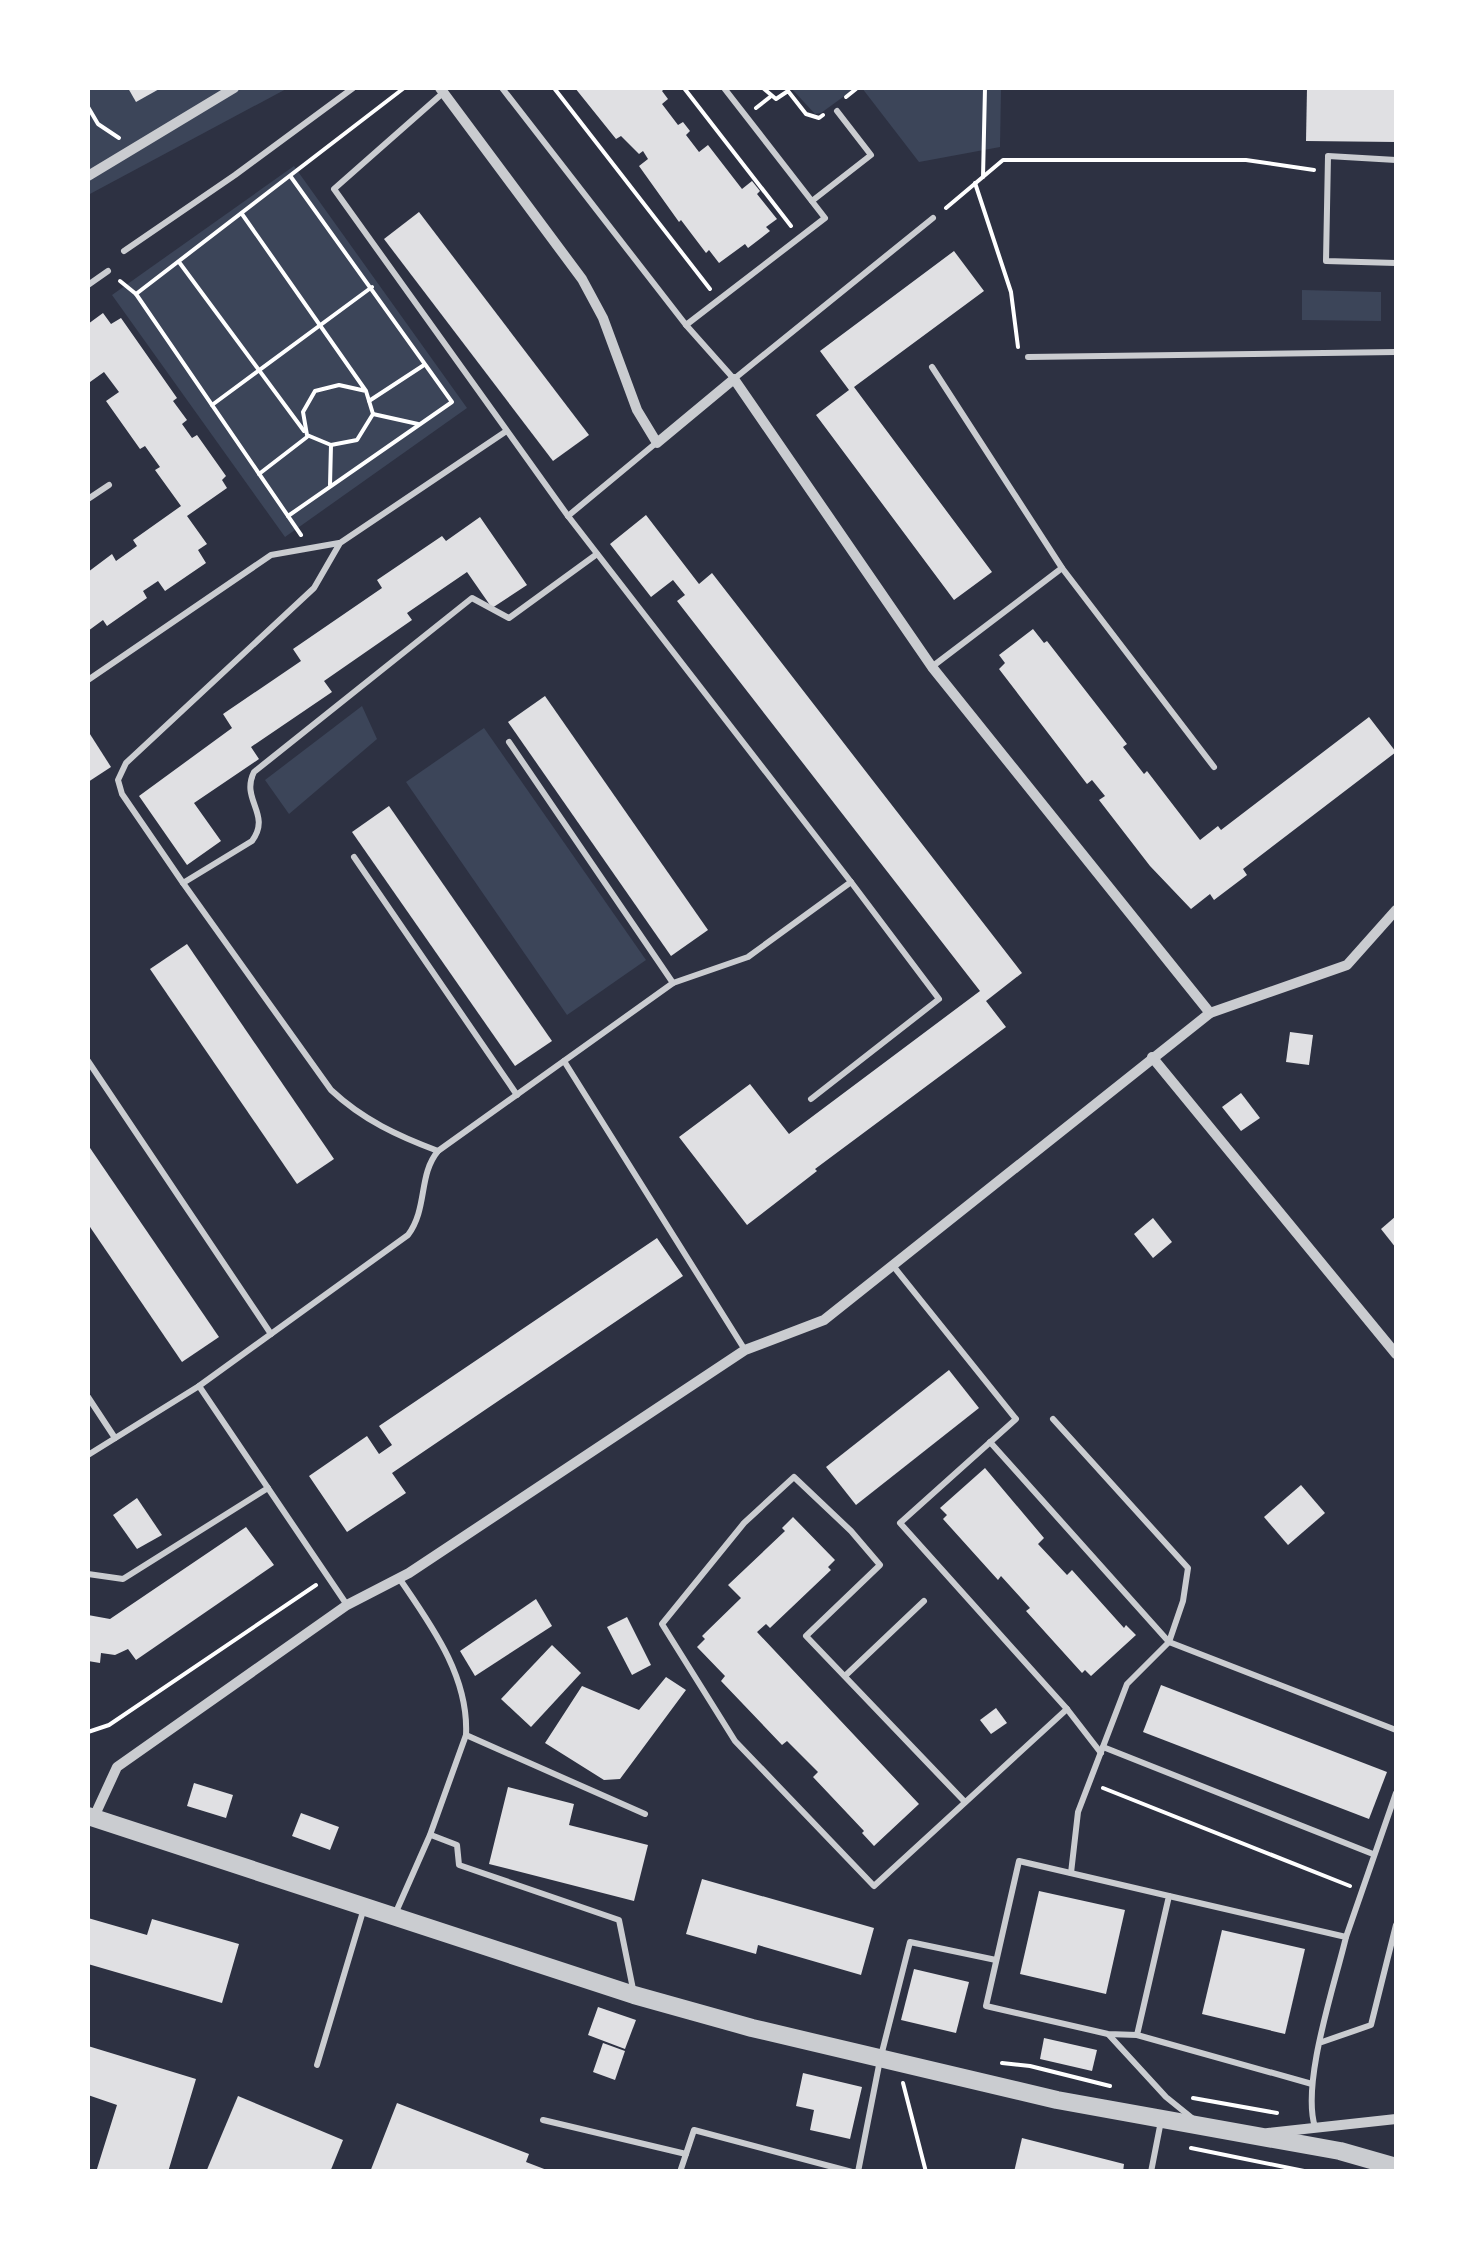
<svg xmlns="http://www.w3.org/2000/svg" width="1484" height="2259" font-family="Lato,sans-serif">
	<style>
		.green { fill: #3c4559 }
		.building { fill: #e0e0e3 }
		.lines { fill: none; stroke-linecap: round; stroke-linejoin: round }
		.path { stroke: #fff; stroke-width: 4 }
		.service { stroke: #caccd0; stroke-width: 6 }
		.minor { stroke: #caccd0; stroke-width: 10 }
		.tertiary { stroke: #caccd0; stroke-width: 18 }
	</style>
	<rect width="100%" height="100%" fill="#2d3142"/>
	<g class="green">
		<polygon points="88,88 288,88 88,195"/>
		<polygon points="791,88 853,88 854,89 821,113 815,114"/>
		<polygon points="862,88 1001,88 1000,147 919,162"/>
		<polygon points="294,166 467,408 285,537 112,295"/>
		<polygon points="1302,290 1381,292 1381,321 1302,320"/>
		<polygon points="362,706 377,739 289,814 265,780"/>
		<polygon points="484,728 646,960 567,1015 406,782"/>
	</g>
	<g class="building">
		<polygon points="128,88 161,88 136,102"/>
		<polygon points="575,88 665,88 662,91 668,99 662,104 678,125 683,122 690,131 686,135 699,152 708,145 742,189 752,181 760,191 757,194 777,219 766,227 770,231 748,248 745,244 719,263 709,250 706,253 681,220 679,222 639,166 648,159 643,151 639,154 621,136 616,139"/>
		<polygon points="1307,88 1396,88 1396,142 1306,141"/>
		<polygon points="419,212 589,435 553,461 384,239"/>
		<polygon points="954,251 984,291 854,387 992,572 954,600 816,415 849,390 820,351"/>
		<polygon points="103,313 111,324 121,318 177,398 173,401 187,420 182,424 192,438 197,435 226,476 222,480 227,488 187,516 207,544 198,550 206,563 165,591 158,581 143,591 147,598 107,626 103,620 88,631 88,572 112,554 116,561 137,546 133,540 181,506 155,470 160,467 145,446 140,449 106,401 119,392 104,372 90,382 88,378 88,324"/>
		<polygon points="646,515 699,584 712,573 1022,973 986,1001 1006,1027 815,1169 817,1171 747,1225 679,1137 750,1084 789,1134 980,991 677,601 685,595 673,580 651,597 610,544"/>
		<polygon points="480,517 527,585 492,608 467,572 407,613 412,620 324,681 332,692 251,747 259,759 194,803 221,841 187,865 139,796 232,728 223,714 301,661 293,649 382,588 377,580 442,536 446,541"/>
		<polygon points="1033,629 1044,643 1047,641 1127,744 1123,747 1144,774 1147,771 1200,840 1218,826 1221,830 1369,717 1396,752 1243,869 1247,875 1214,900 1210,894 1191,909 1150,866 1099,800 1105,796 1092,780 1087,784 999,669 1005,663 999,655"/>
		<polygon points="545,696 708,930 671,956 508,722"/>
		<polygon points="88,731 111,767 88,782"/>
		<polygon points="389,806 552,1041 515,1066 352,832"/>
		<polygon points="187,944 334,1159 297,1184 150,969"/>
		<polygon points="1290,1032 1313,1035 1309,1065 1286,1062"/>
		<polygon points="1241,1093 1260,1118 1241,1131 1222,1107"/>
		<polygon points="88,1145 219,1337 182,1362 88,1224"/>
		<polygon points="1396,1216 1396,1248 1381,1229"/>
		<polygon points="1153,1218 1172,1242 1153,1258 1134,1234"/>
		<polygon points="657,1238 683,1276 392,1473 406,1493 347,1532 309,1476 367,1436 379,1454 392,1445 379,1426"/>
		<polygon points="949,1370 979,1408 856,1505 826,1467"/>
		<polygon points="985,1468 1044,1538 1038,1544 1067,1575 1072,1570 1124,1628 1126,1625 1136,1635 1091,1676 1085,1670 1082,1673 1026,1611 1030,1608 1001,1576 998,1580 943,1519 947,1515 940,1508"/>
		<polygon points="1301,1485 1325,1513 1288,1545 1264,1517"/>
		<polygon points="137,1498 162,1535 137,1549 113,1515"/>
		<polygon points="793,1517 835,1560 828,1567 831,1570 770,1628 766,1624 757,1632 919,1804 874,1846 862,1833 864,1831 813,1777 818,1772 787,1741 782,1745 721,1681 725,1676 697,1647 705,1639 702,1636 741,1598 728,1585 785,1531 782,1528"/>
		<polygon points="246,1527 274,1565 136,1660 128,1649 115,1655 101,1653 100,1663 88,1661 88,1615 110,1619"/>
		<polygon points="536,1599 552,1626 475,1676 460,1651"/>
		<polygon points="627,1617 651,1665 632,1675 607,1627"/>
		<polygon points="552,1645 581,1673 531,1727 501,1699"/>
		<polygon points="666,1677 686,1690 620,1779 604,1780 545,1743 582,1686 639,1710"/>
		<polygon points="1161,1685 1387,1772 1369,1819 1143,1732"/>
		<polygon points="996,1708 1007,1723 991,1734 980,1720"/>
		<polygon points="194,1783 233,1795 226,1818 187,1806"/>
		<polygon points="508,1787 574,1804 569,1825 648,1845 634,1901 489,1864"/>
		<polygon points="301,1813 339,1827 330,1850 292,1836"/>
		<polygon points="702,1879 874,1928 861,1975 758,1945 756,1954 686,1934"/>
		<polygon points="1039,1891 1125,1910 1106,1994 1020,1974"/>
		<polygon points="88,1918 147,1935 152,1919 239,1944 222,2003 88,1964"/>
		<polygon points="1222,1930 1305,1949 1285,2034 1202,2014"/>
		<polygon points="914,1969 969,1982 956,2033 901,2020"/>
		<polygon points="598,2007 636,2020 625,2049 588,2035"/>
		<polygon points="1044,2038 1097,2050 1092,2071 1040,2059"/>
		<polygon points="603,2043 625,2051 615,2080 593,2072"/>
		<polygon points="88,2046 196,2079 168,2172 96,2172 117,2105 88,2095"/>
		<polygon points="803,2073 862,2087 850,2139 810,2130 814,2110 796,2106"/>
		<polygon points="238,2096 343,2140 330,2172 206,2172"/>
		<polygon points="397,2103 529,2154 526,2162 552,2172 370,2172"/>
		<polygon points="1022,2138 1124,2164 1123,2172 1014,2172"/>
	</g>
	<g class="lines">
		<g class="path">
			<polyline points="554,88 710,289"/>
			<polyline points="684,88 791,226"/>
			<polyline points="763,88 776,99 788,91 806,114 819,118 823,115"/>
			<polyline points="846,97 856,89"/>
			<polyline points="88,107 98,124 119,138"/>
			<polyline points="756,108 770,97"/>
			<polyline points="983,177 985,88"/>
			<polyline points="975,183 1011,292 1018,347"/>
			<polyline points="946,208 1003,160 1246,160 1314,170"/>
			<polyline points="242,214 366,391 373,414 357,440 331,445 307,435 303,412 315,391 339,385 366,391"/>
			<polyline points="179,262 304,431"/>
			<polyline points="120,281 136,294"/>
			<polyline points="369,401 424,365"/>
			<polyline points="212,405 372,287"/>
			<polyline points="373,414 418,424"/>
			<polyline points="259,474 307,437"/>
			<polyline points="330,485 331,445"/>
			<polyline points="288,516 452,402 291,177"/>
			<polyline points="301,535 136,294 404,88"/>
			<polyline points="88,1732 109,1725 316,1585"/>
			<polyline points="1103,1788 1350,1886"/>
			<polyline points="1002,2063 1030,2066 1110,2086"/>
			<polyline points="903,2083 926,2172"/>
			<polyline points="1193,2098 1277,2113"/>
			<polyline points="1191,2148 1309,2172"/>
		</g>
		<g class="service">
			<polyline points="502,88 686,325 825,218 724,88"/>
			<polyline points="1396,160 1328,156 1326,261 1396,263"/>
			<polyline points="812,201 871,155 837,111"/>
			<polyline points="124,251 235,175 353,88"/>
			<polyline points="88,285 108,271"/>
			<polyline points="686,325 734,379 933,218"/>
			<polyline points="1028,357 1396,352"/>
			<polyline points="932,367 1062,568 1214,767"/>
			<path d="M505,432L340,543L314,588L126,763L118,780L122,794L183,883L252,841C272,814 240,800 254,772L472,598L509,618L597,554"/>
			<polyline points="88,499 109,485"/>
			<polyline points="568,516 656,443"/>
			<polyline points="933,666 1062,568"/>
			<polyline points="88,680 271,555 339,543"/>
			<polyline points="509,742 673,983"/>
			<polyline points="354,857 517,1095"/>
			<path d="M183,883L331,1090C363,1120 398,1136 438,1151"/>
			<polyline points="88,1061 271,1334"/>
			<polyline points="564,1061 745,1350"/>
			<polyline points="811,1099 939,999 851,882"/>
			<polyline points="894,1267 1016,1419 900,1523 1067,1709 1101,1753"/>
			<polyline points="199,1386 347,1605"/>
			<polyline points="88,1397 115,1438"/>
			<polyline points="1053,1419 1188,1568 1183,1601 1169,1642 1127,1684 1078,1812 1071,1873"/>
			<polyline points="990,1442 1169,1642 1396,1730"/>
			<path d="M88,1455L199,1386L408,1235C428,1208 418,1175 438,1151L673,983L748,957L851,882L568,516L334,189L444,92"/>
			<polyline points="88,1574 123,1579 268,1488"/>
			<polyline points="845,1676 924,1601"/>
			<polyline points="466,1735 645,1814"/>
			<polyline points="1103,1747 1373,1854"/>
			<polyline points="964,1801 806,1636 880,1565 851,1531 794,1477 744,1523 662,1624 735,1741 874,1886 1067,1709"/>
			<polyline points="431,1835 457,1845 459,1865 619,1920 633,1989"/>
			<path d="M1169,1896L1346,1937C1335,1984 1301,2083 1315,2127"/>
			<path d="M396,1912L430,1835L466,1735C469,1676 431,1625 399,1578"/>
			<polyline points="1346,1937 1396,1793"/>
			<polyline points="1109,2035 1166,2097 1192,2118"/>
			<polyline points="1137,2035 1169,1896 1019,1861 986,2006 1108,2034 1137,2035 1312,2084"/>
			<polyline points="1322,2042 1371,2025 1396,1925"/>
			<polyline points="317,2065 364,1908"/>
			<polyline points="543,2120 686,2154 694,2130 852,2172"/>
			<polyline points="680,2172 686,2154"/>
			<polyline points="858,2172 880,2060 910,1942 996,1960"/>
			<polyline points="1151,2172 1161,2121"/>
		</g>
		<g class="minor">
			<polyline points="440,88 582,279 603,318 637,410 657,443 734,379 932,667 1210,1013"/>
			<polyline points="88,176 234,88"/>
			<polyline points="1152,1057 1396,1354"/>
			<polyline points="94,1817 117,1767 347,1605 409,1573 745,1350 824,1320 1210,1013 1347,965 1396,910"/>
			<polyline points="1268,2133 1396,2119"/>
		</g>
		<polyline class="tertiary" points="88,1816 634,1995 752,2028 1057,2100 1340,2151 1396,2167"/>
	</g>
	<rect width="1484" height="2259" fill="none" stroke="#ffffff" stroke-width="180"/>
</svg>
